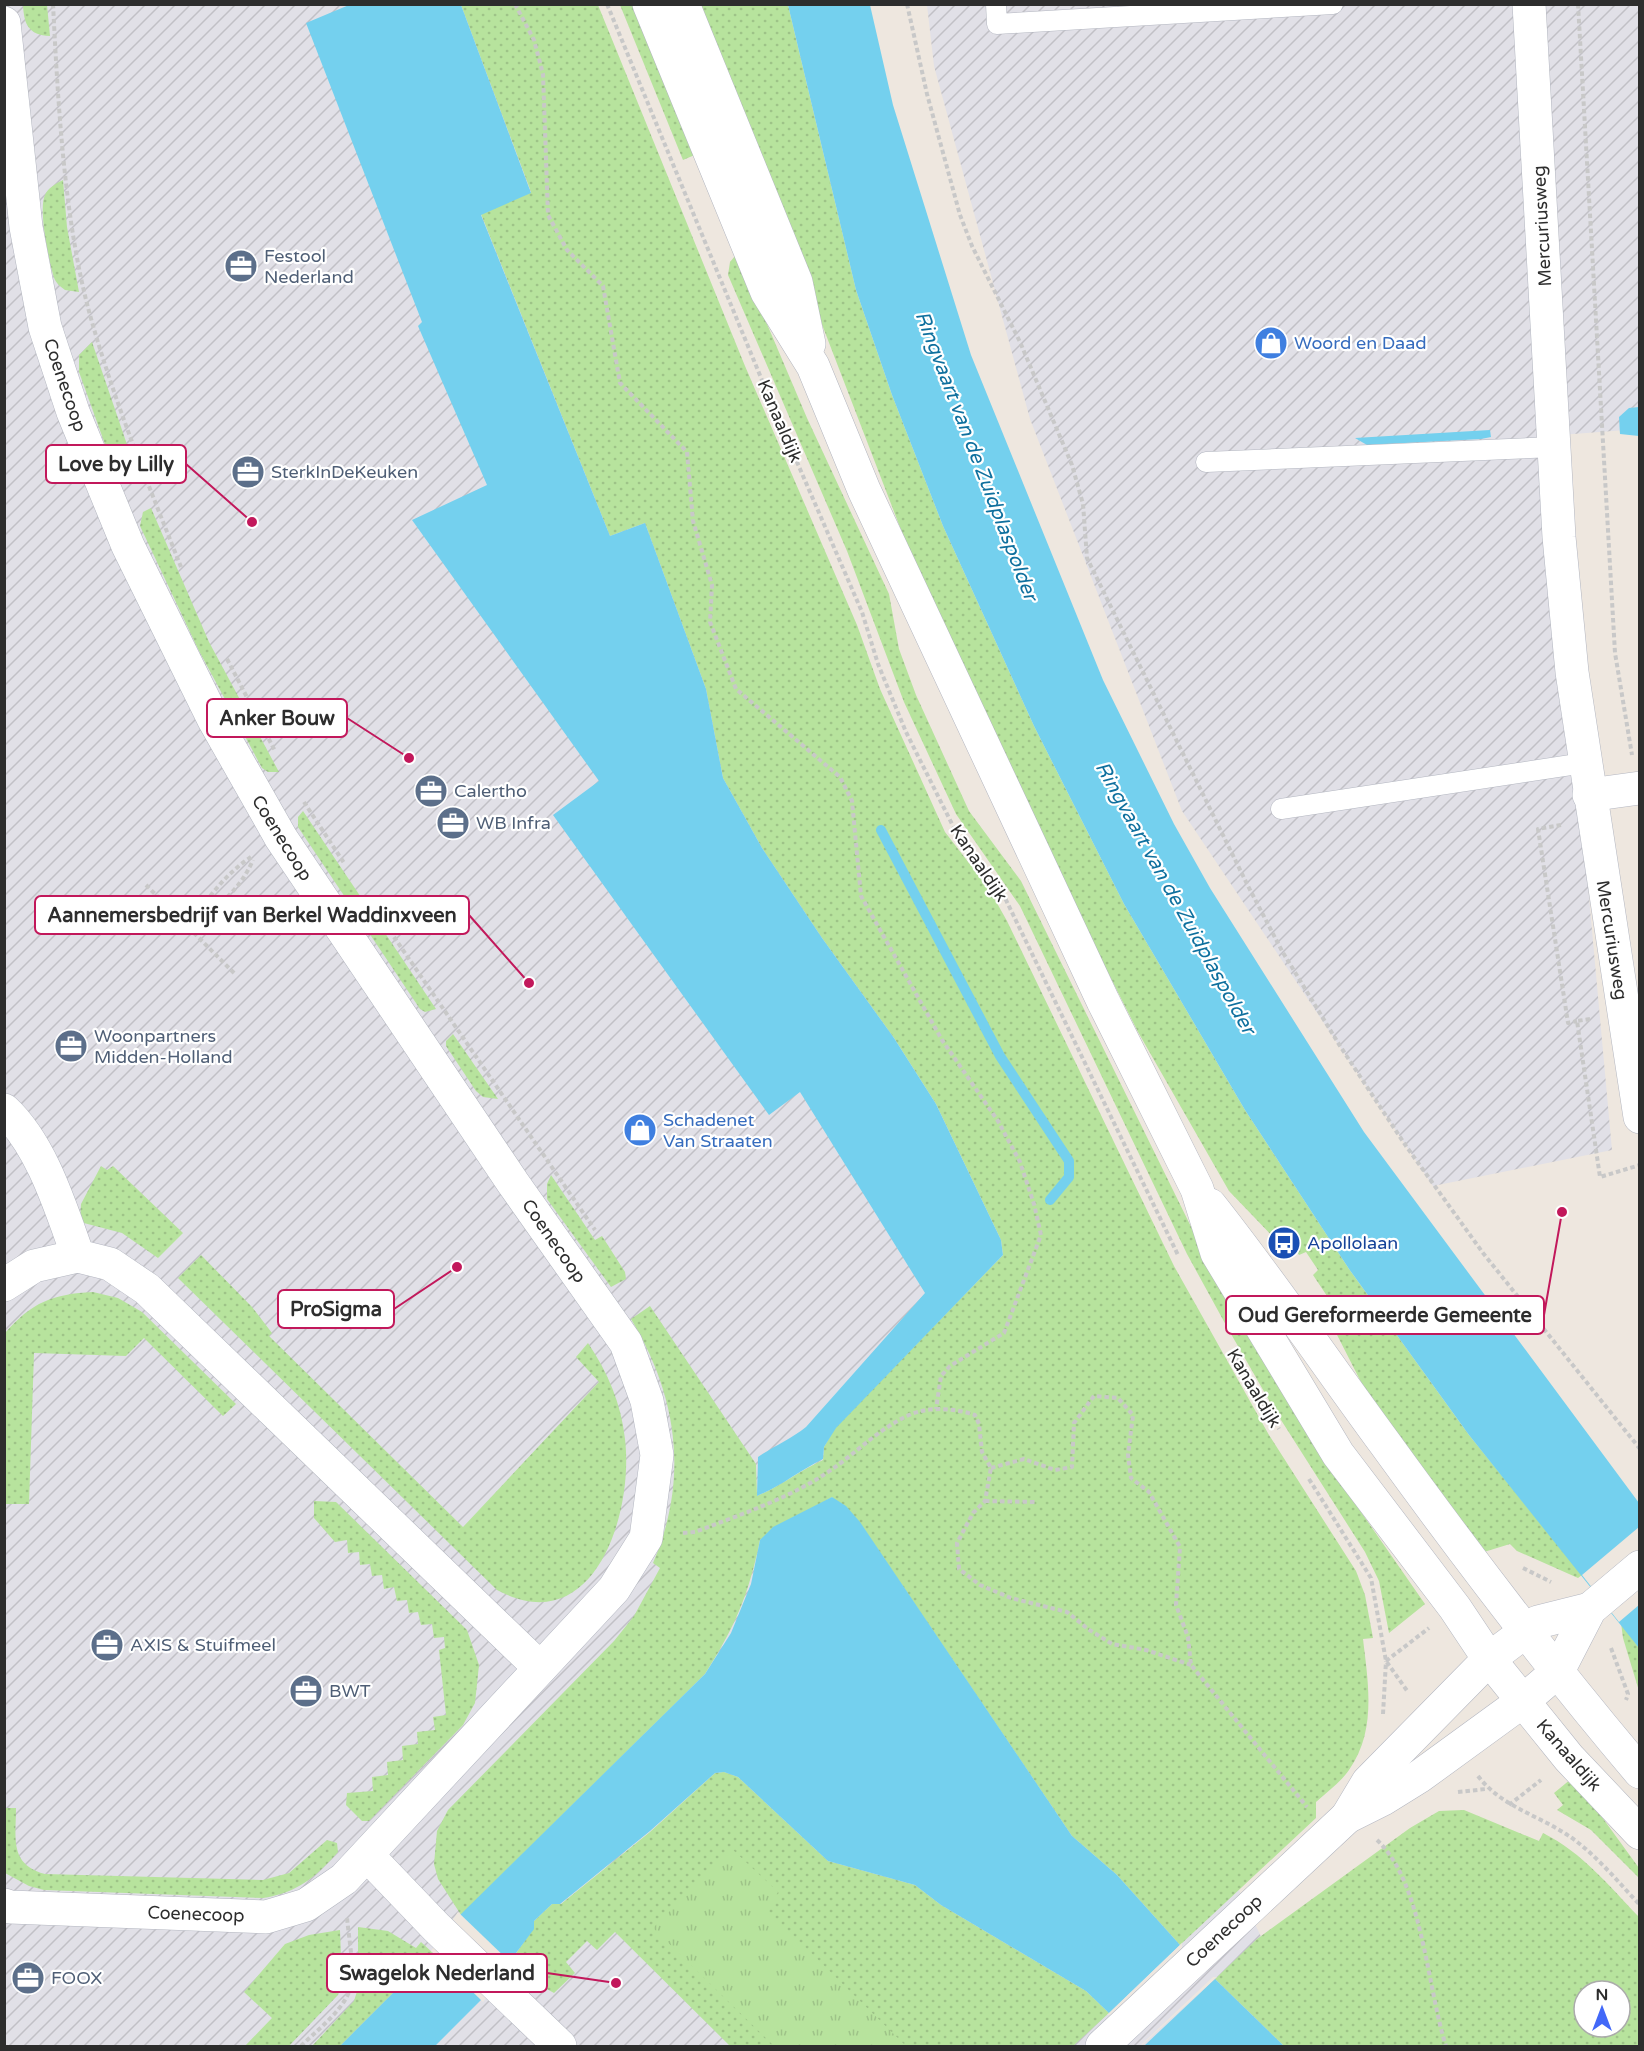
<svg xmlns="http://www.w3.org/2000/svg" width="1644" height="2051" font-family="'Varela Round',sans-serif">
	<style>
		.industrial { fill: url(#industrial-furrows) }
		.grass { fill: url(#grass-dots); fill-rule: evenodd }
		.park { fill: url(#park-tufts) }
		.water { fill: #74d0ee }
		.pier { fill: #eee7df }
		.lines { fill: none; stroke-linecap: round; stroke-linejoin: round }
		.stream { stroke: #74d0ee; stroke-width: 10 }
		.service-casing { stroke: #b3b6c0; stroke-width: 21 }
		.minor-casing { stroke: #b3b6c0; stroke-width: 34 }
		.secondary-casing { stroke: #b3b6c0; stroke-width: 34 }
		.path { stroke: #c8c8c8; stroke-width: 4; stroke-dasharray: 4.5 3; stroke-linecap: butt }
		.service { stroke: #fff; stroke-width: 20 }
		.minor { stroke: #fff; stroke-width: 33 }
		.secondary { stroke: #fff; stroke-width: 33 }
		.labels { text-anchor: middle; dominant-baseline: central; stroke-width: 4.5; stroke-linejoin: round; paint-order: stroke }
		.street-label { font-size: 18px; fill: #2d2d2d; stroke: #fff }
		.service-label { font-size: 18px; fill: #4e5e75; stroke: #fff; text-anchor: start }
		.shop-label { font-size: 18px; fill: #366cbe; stroke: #fff; text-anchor: start }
		.transit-label { font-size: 18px; fill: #164399; stroke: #fff; text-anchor: start }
		.water-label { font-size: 20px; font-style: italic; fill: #0f709e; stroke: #fff }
		.leader { fill: none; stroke: #c2185b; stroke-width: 2 }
		.callout-dot { fill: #c2185b; stroke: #fff; stroke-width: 2 }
		.callout { fill: #fff; stroke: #c2185b; stroke-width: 2 }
		.callout-label { font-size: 20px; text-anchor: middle; font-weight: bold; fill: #2d2d2d }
	</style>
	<defs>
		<pattern id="industrial-furrows" width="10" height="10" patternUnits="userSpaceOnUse" patternTransform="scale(1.5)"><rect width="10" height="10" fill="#e1e0e7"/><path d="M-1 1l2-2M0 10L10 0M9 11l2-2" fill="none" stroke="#c1c0c6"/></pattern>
		<pattern id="grass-dots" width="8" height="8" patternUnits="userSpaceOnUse" patternTransform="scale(1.5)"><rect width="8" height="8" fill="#b7e39d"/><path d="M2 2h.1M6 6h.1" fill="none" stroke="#9ec388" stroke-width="1.8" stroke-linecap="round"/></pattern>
		<pattern id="park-tufts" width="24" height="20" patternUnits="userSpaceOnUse" patternTransform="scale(1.5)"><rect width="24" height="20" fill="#b7e39d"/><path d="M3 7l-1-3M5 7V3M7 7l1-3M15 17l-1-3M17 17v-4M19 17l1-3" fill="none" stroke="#9ec388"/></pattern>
	</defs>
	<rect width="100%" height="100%" fill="#eee7df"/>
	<g class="industrial">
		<polygon points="5,5 593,5 986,1361 1287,1991 1339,2046 5,2046"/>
		<polygon points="927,5 1639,5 1639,429 1547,436 1612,1150 1433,1186 1182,811 1030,419 934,66"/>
	</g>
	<g class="grass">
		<path d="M23,5H47L50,36C28,35 24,24 23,5Z"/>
		<path d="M461,5H598L745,366L857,625L880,689L945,832L989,889L1007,921L1174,1266L1269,1435L1356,1571L1365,1595L1373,1638L1363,1639C1368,1682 1377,1731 1349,1770C1341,1782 1327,1792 1316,1802V1818L1180,1945L1117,1875L1072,1836L860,1523L832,1497L760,1540C749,1594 735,1627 705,1674L461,1915L438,1879L434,1864L437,1831L448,1810L614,1641L634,1616L660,1568L653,1563C689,1479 678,1397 631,1319L650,1306L756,1464L757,1496C781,1486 799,1471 823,1460L824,1447L835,1428L1003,1255L1001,1240L936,1104L894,1038L822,938L762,848L723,778L706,689L645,523L610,536L481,214L531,192Z"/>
		<polygon points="620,5 636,5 697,154 683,160"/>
		<polygon points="699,5 788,5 856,290 892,395 943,526 1034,726 1124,904 1245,1110 1349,1269 1469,1435 1582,1575 1578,1578 1517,1551 1510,1544 1484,1552 1362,1384 1332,1325 1333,1305 1313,1275 1318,1270 1306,1252 1299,1255 1285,1234 1276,1240 1229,1191 1138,1032 1086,929 903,535"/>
		<path d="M63,180L67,227L79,292L65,290C61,287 57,284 55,280C49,265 38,208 45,195C48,188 55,184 63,180Z"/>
		<polygon points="735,256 738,256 807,418 889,594 899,649 916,695 969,811 1021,881 1201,1247 1338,1479 1425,1604 1389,1633 1379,1581 1365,1552 1274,1409 1227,1327 1187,1254 1020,906 956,814 904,702 847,551 728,275 730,262"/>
		<polygon points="92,342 134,465 122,468 111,461 79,372 79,355"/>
		<polygon points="151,508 209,642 279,772 268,772 262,768 198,649 140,526 143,512"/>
		<polygon points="303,811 436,1009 425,1012 420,1009 298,827 298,817"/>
		<polygon points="453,1034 498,1099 483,1097 476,1091 446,1046 446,1041"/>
		<polygon points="101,1166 107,1170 113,1166 183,1233 158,1258 122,1233 80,1222 81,1204"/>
		<polygon points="551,1175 595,1240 602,1236 625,1272 626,1279 611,1287 547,1199 547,1184"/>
		<path d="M201,1255L252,1307L272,1333L269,1336L463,1527L599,1382L576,1357L588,1343C608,1373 621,1403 625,1439C634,1515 593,1642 497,1590L178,1278Z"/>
		<path d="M93,1292L118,1298L142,1312L236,1404L223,1416L144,1338L126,1356L34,1353L29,1504H5V1333C32,1302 53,1294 93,1292Z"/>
		<polygon points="314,1501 336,1502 467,1630 479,1665 475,1703 463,1725 369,1821 362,1821 346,1805 347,1793 373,1791 372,1777 388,1775 387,1762 403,1760 402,1746 418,1744 417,1732 435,1730 433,1717 446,1715 439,1650 445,1648 444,1637 434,1638 432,1624 421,1625 418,1612 409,1613 407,1600 397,1601 394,1587 384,1589 382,1575 372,1576 370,1564 360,1565 359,1552 348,1553 347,1540 335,1542 314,1518"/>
		<polygon points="1621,1623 1639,1648 1639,1691 1623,1638"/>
		<polygon points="724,1772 738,1777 828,1861 915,1885 941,1905 1086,1991 1109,2013 1073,2046 730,2046 615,1932 597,1950 587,1941 566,1962 575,1973 554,1993 525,1977 510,1962 533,1929 534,1921 552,1904 561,1904 650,1832 715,1773"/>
		<polygon points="1571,1779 1583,1791 1639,1868 1639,1878 1591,1830 1557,1810 1563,1805 1554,1793"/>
		<path d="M4,1808H16C16,1839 9,1864 45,1874L263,1880L289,1873L327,1840L337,1843L338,1852C316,1877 297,1893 263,1898L44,1890L29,1886L5,1873Z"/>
		<path d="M1464,1810L1539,1841L1543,1833C1583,1853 1609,1886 1639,1917V2046H1284L1215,1979L1257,1939L1410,1828L1439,1811ZM1584,1991H1620V2027H1584Z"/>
		<polygon points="358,1927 388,1931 416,1948 421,1942 433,1953 340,2046 312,2046 354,2001 358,1988"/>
		<polygon points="340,1930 342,1983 338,1995 289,2046 245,2046 272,2018 244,1992 285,1944 309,1935"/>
	</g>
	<polygon class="park" points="732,1849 778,1892 767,1910 906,2046 774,2046 653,1928"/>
	<g class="water">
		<path d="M349,5H461L531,193L481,215L610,536L645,523L706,689L723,778L762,848L822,938L894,1038L936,1104L1001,1240L1003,1255L836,1428L824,1447L823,1459C799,1471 781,1486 757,1496L758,1457C774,1446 791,1439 806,1427L925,1293L800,1092L769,1115L553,815L599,781L412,520L487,485L418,326L422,322L306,23Z"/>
		<polygon points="788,5 870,5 893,105 971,355 1103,680 1174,824 1210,888 1364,1132 1639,1503 1639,1648 1469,1435 1349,1269 1245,1110 1124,904 1034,726 943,526 892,395 856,290"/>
		<polygon points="1639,407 1639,436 1620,434 1619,417 1629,408"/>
		<polygon points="1490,430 1491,437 1481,439 1367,445 1355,438"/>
		<polygon points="832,1497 846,1506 860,1522 1072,1836 1117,1875 1180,1945 1109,2013 1086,1991 941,1905 915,1885 828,1861 738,1777 724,1772 715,1773 650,1831 560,1904 552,1904 534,1921 534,1929 481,2000 435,2046 340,2046 433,1953 461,1914 705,1674 731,1633 751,1584 760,1540 773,1527"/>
		<polygon points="1215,1979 1284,2046 1144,2046"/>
	</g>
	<g class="pier">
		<polygon points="1639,1527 1639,1605 1619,1622 1582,1575"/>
		<polygon points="458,1912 512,1964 483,2002 431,1951"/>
		<polygon points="1182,1943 1182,1948 1111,2015 1107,2015"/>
		<polygon points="1213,1977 1217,1977 1141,2046 1142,2044"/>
	</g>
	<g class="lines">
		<polyline class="stream" points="881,830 1000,1056 1069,1161 1069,1177 1050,1200"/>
		<g class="service-casing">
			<g id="service">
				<polyline points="996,4 997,24 1333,4"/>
				<polyline points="1206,462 1555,447"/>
				<polyline points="1281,809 1584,763"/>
			</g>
		</g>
		<g class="minor-casing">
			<g id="minor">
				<polyline points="1529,4 1559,537 1572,672 1640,1117"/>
				<polyline points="4,23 26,227 45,327 73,412 128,546 213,718 281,838 513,1183 626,1343 647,1401 657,1455 646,1538 614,1589 344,1879 306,1905 266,1917 10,1907 4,1905"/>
				<polyline points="1589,795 1640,788"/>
				<path d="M4,1110C42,1145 61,1209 78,1256L110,1264L147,1289L540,1668"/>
				<polyline points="4,1285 34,1266 78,1256"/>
				<polyline points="1347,1817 1368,1782 1489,1659 1538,1622 1590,1609"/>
				<polyline points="367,1855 436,1927 560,2046"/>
				<polyline points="1102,2046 1347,1817 1383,1799 1420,1776 1523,1701 1558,1671 1590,1609 1640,1567"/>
			</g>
		</g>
		<g class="secondary-casing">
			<g id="secondary">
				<polyline points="649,4 767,292 813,366 864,490 1103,1001 1197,1189 1217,1253 1338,1454 1455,1608 1489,1659 1569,1758 1640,1833"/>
				<polyline points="683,4 796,282 809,344"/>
				<path d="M1210,1205C1271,1282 1326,1363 1384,1442C1465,1554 1550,1666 1640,1772"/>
			</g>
		</g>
		<g class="path">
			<path d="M53,4C58,102 64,221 90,315C114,401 148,484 181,567"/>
			<polyline points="515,4 534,40 543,74 548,215 567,250 603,286 620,383 687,452 693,521 712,585 710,622 736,689 840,777 852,801 861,896 942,1040 998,1121 1020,1162 1034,1204 1041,1235 1004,1333 950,1366 941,1376 936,1409"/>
			<polyline points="607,4 771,402 862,612 878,664 906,732 959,838 1005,898 1178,1255"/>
			<polyline points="907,4 927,94 960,215 972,246 1020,342 1072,465 1083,504 1087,558 1247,884 1282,951 1340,1046 1406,1146 1483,1253 1640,1449"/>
			<polyline points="1578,4 1615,653 1632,755"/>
			<polyline points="227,659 275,751"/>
			<polyline points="304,802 344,863"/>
			<polyline points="1561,825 1538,829 1568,1023 1577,1021"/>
			<polyline points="146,885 235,974"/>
			<path d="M192,925C218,907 240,890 253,860"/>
			<path d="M189,927C206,900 224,875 251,857"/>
			<polyline points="394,937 595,1230"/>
			<polyline points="1590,1019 1577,1021 1600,1177 1640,1165"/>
			<polyline points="1232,1351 1279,1429"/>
			<polyline points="991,1468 1024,1459 1055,1470 1072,1467 1074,1423 1094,1396 1118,1398 1133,1415 1128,1455 1131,1478 1149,1492 1180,1547 1176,1605 1188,1637 1191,1665 1307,1807"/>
			<polyline points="1309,1479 1371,1578 1386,1661 1408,1692"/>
			<polyline points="985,1501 1035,1502"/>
			<path d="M683,1533L695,1532C739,1515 785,1500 825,1474C853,1456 877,1430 907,1416C927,1406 954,1408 975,1415L979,1424L982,1452L991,1468L985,1501L973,1513L957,1543L959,1569L980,1585L1011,1598L1067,1612L1088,1629L1112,1644L1146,1650L1191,1665"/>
			<polyline points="1523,1568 1551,1582"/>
			<polyline points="1611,1648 1628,1694 1626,1700"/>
			<polyline points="1386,1661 1429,1628"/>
			<polyline points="1383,1714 1386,1661"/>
			<path d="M1478,1776C1501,1806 1535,1814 1566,1834C1594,1852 1617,1881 1640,1905"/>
			<polyline points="1458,1792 1486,1789"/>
			<polyline points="1509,1805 1541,1780"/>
			<path d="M1377,1840C1423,1883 1427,1988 1446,2046"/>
			<path d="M301,2046C318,2029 350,2006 352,1980C353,1960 349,1938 347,1918"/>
		</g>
		<use href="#service" class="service"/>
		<use href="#minor" class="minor"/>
		<use href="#secondary" class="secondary"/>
	</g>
	<defs>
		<g id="office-disc" transform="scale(1.725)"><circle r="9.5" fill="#5c6f8a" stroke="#fff"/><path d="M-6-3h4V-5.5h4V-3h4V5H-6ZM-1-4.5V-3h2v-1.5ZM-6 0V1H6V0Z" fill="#fff"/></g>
		<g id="shop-disc" transform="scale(1.725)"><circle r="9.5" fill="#3f7fe0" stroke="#fff"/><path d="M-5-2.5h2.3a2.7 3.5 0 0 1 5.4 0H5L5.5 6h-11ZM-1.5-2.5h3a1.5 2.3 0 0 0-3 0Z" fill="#fff"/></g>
		<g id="bus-disc" transform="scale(1.725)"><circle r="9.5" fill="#1a4fb4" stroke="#fff"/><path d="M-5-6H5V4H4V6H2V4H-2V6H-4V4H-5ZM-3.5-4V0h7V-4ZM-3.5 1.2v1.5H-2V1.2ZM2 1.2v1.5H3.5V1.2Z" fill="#fff"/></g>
	</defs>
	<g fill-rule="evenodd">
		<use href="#office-disc" x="241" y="266"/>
		<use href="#shop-disc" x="1271" y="343"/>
		<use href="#office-disc" x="248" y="472"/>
		<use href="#office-disc" x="431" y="791"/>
		<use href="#office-disc" x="453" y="823"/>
		<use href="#office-disc" x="71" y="1046"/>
		<use href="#shop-disc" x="640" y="1130"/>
		<use href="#bus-disc" x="1284" y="1243"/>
		<use href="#office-disc" x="107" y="1645"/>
		<use href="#office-disc" x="306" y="1691"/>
		<use href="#office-disc" x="28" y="1978"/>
	</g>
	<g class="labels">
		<g class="street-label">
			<text transform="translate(1542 226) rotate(-93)">Mercuriusweg</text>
			<text transform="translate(65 385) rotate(71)">Coenecoop</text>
			<text transform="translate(780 421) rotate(67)">Kanaaldijk</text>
			<text transform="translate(282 838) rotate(58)">Coenecoop</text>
			<text transform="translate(979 863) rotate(56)">Kanaaldijk</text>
			<text transform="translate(1612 940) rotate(81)">Mercuriusweg</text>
			<text transform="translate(554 1241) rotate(55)">Coenecoop</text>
			<text transform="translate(1254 1388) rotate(59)">Kanaaldijk</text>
			<text transform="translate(1569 1755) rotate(49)">Kanaaldijk</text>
			<text transform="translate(196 1914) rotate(2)">Coenecoop</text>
			<text transform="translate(1224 1931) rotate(-43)">Coenecoop</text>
		</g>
		<g class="service-label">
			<text x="264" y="256">Festool<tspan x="264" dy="21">Nederland</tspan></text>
			<text x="271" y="472">SterkInDeKeuken</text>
			<text x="454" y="791">Calertho</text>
			<text x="476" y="823">WB Infra</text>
			<text x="94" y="1036">Woonpartners<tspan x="94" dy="21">Midden-Holland</tspan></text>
			<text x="130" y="1645">AXIS &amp; Stuifmeel</text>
			<text x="329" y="1691">BWT</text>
			<text x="51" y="1978">FOOX</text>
		</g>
		<g class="shop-label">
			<text x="1294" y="343">Woord en Daad</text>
			<text x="663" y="1120">Schadenet<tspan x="663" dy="21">Van Straaten</tspan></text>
		</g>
		<g class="transit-label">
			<text x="1307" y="1243">Apollolaan</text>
		</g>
		<g class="water-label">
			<text transform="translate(976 456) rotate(69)">Ringvaart van de Zuidplaspolder</text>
			<text transform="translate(1175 898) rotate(61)">Ringvaart van de Zuidplaspolder</text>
		</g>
	</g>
	<path class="leader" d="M252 522L186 464M409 758L347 718M529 983L469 915M457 1267L394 1309M1562 1212L1544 1315M616 1983L547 1973"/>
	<g class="callout-dot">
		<circle cx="252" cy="522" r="6"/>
		<circle cx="409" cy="758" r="6"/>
		<circle cx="529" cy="983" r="6"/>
		<circle cx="457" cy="1267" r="6"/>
		<circle cx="1562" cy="1212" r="6"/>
		<circle cx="616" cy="1983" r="6"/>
	</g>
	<g class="callout">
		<rect x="46" y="445" width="140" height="38" rx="6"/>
		<rect x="207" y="699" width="140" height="38" rx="6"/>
		<rect x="35" y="896" width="434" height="38" rx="6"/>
		<rect x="278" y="1290" width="116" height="38" rx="6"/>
		<rect x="1226" y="1296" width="318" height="38" rx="6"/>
		<rect x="327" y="1954" width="220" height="38" rx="6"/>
	</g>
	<g class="callout-label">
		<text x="116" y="471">Love by Lilly</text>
		<text x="277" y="725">Anker Bouw</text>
		<text x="252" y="922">Aannemersbedrijf van Berkel Waddinxveen</text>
		<text x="336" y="1316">ProSigma</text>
		<text x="1385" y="1322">Oud Gereformeerde Gemeente</text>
		<text x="437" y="1980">Swagelok Nederland</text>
	</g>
	<rect width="1644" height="2051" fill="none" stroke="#2d2d2d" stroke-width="12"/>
	<g transform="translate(1602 2009)"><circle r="28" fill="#ffffff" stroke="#ababab" stroke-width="1.5"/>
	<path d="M0-4.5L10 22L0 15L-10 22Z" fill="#4268f8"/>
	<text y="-9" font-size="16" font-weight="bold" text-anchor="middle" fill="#2d2d2d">N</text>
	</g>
</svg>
